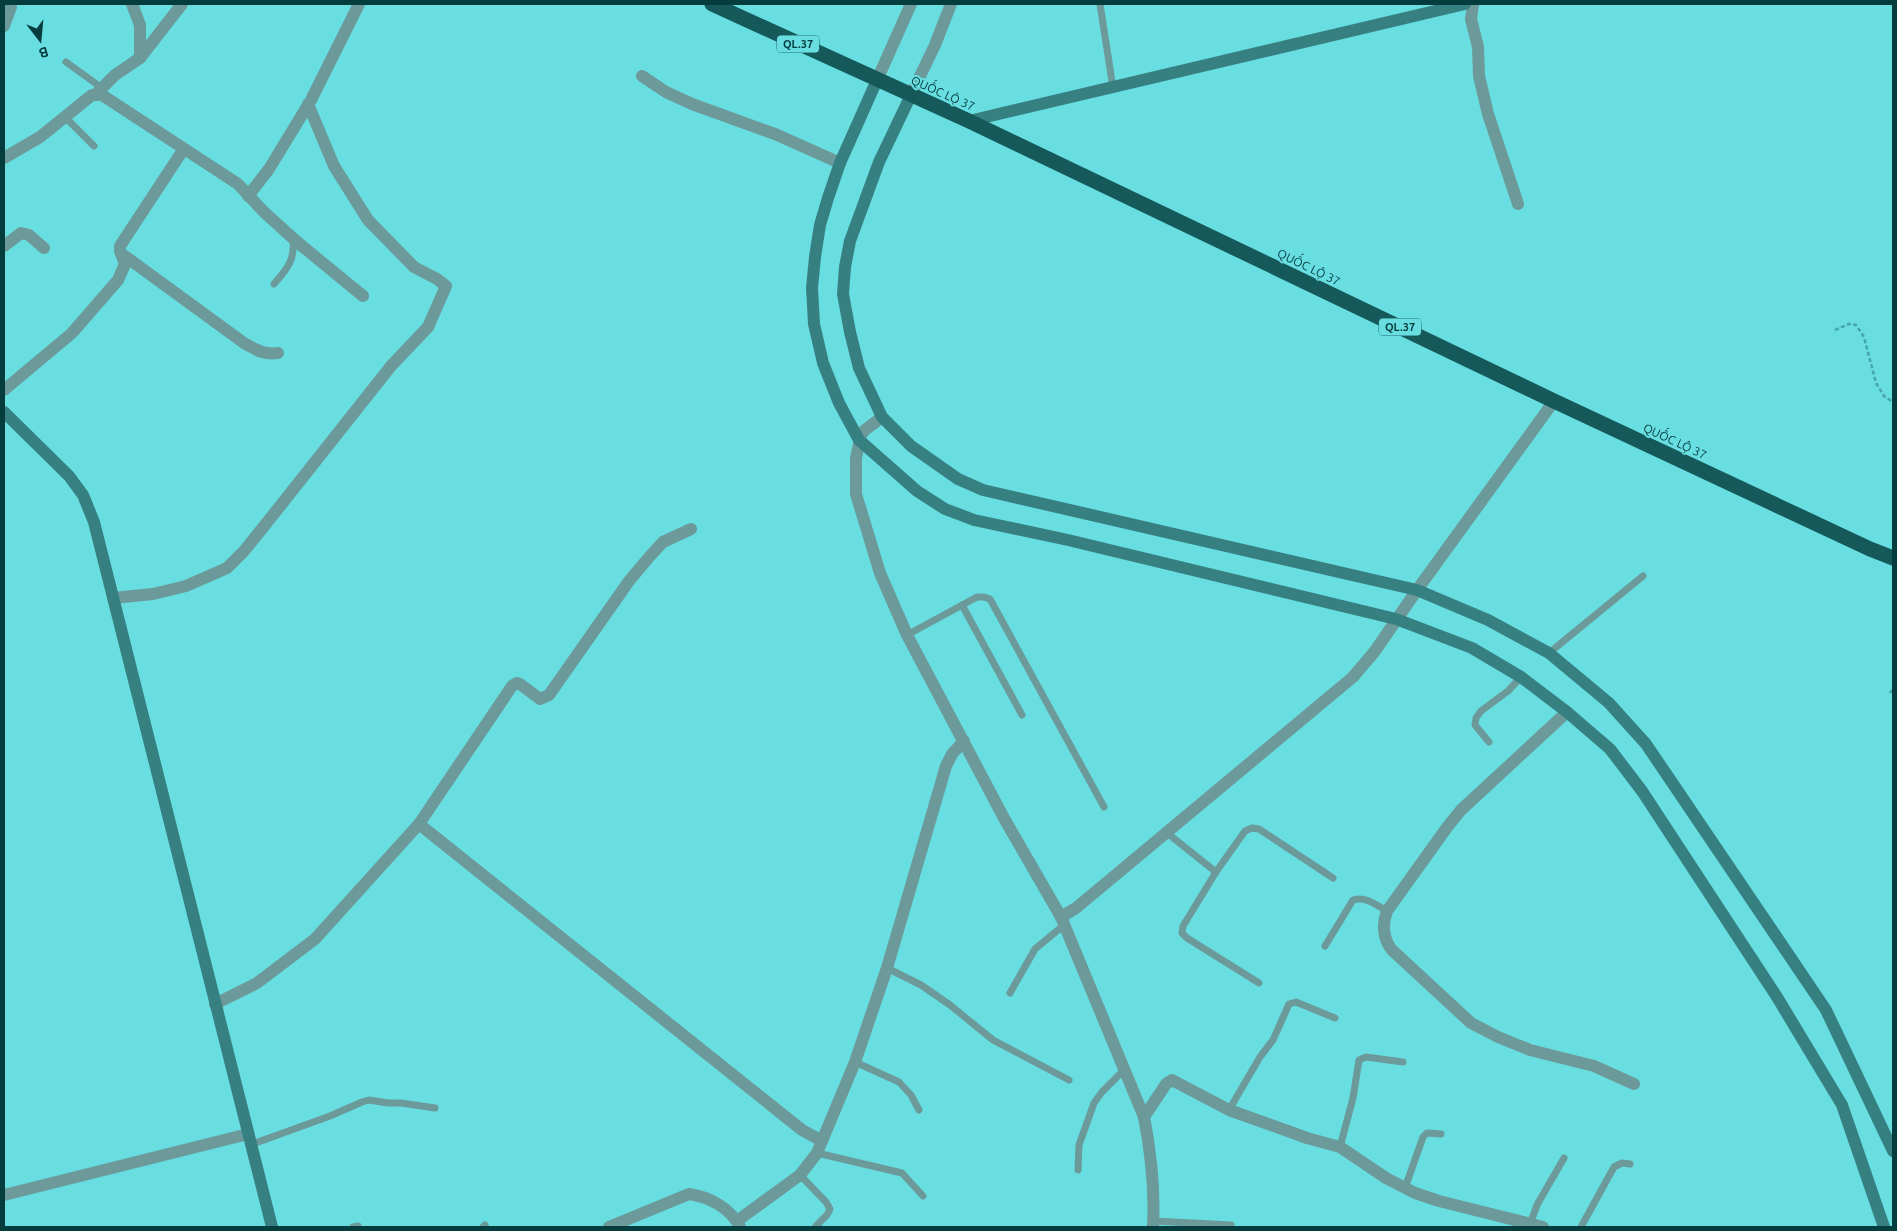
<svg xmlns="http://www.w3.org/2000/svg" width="1897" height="1231" font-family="Ubuntu,sans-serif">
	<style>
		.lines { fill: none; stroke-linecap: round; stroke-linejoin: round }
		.path { stroke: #45a5a7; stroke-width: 2.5; stroke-dasharray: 4 2.5; stroke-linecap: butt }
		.lane { stroke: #6c9999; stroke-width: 7 }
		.street { stroke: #6c9999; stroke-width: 12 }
		.secondary { stroke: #378082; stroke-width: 12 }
		.highway { stroke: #16595a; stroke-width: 15 }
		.labels { text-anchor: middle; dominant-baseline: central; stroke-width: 4; stroke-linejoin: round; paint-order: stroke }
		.shield { fill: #68dee1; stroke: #236d6f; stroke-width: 1 }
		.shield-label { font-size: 11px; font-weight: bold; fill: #053d3e }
		.street-label { font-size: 12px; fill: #053d3e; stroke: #68dee1 }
	</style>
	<rect width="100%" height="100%" fill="#68dee1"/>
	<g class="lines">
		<g class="path">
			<polyline points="1835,330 1849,324 1856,325 1864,337 1876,383 1884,396 1893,402"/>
			<polyline points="1890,693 1893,689"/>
		</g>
		<g class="lane">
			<polyline points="1100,4 1113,88"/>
			<polyline points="66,62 102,88"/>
			<polyline points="65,117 94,146"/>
			<path d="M274,284C288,268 295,260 293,238"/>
			<polyline points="962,605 1022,715"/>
			<polyline points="907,635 977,597 984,597 990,599 1104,807"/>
			<polyline points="1549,653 1643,576"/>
			<polyline points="1489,742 1475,725 1476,718 1481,711 1508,691 1521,677"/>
			<polyline points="1167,833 1216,872"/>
			<path d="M1325,946L1353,900C1366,896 1376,905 1387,911"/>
			<polyline points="887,968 921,985 950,1005 993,1040 1069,1080"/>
			<polyline points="1259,983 1187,938 1182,933 1183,926 1216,872 1245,831 1252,828 1259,829 1333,878"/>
			<polyline points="1010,993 1035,949 1064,925"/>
			<polyline points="855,1062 899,1082 911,1095 919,1110"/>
			<polyline points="1229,1110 1260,1057 1273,1040 1289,1004 1296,1002 1335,1018"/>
			<polyline points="250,1145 330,1116 362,1102 369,1100 388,1103 401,1103 435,1108"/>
			<polyline points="1340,1147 1353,1098 1359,1060 1366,1057 1403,1062"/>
			<polyline points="817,1153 902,1173 923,1196"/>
			<polyline points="1078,1170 1079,1145 1094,1103 1102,1092 1124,1070"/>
			<polyline points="800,1175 826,1202 830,1209 827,1215 816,1226"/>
			<polyline points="1405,1188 1423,1137 1427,1133 1441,1134"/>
			<polyline points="1153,1221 1231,1225"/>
			<polyline points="1530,1224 1537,1205 1564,1158"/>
			<polyline points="353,1227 358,1226"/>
			<polyline points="483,1227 485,1225"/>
			<polyline points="1581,1227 1614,1167 1622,1163 1630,1164"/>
		</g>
		<g class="street">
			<polyline points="132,4 140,25 140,58"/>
			<polyline points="1473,4 1471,19 1478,47 1479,76 1488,114 1518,204"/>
			<polyline points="4,26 11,7 10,4"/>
			<polyline points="642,76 666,92 692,104 775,134 840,163"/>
			<polyline points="877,80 911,4"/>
			<polyline points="96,94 115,75 140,58 182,4"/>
			<polyline points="911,95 935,45 951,4"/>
			<polyline points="4,158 40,137 92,95 102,95 238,184 264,212 296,241 363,296"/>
			<polyline points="248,196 269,169 311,100 359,4"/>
			<polyline points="4,246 21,233 29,235 44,248"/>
			<path d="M122,254L244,343C256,350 264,355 278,353"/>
			<polyline points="4,390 72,333 118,280 125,264 120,251 120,246 183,150"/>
			<polyline points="882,417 865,430 861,435 856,458 856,494 880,573 907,635 1005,820 1061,917"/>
			<polyline points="113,598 153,594 186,586 227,568 244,551 269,520 391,366 428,327 446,286 437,279 414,267 368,220 334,166 308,104"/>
			<path d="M1567,712L1461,810L1448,826L1387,911C1382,924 1383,939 1392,950L1471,1023L1498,1037L1530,1050L1594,1066L1634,1084"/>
			<polyline points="419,824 802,1130 822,1141"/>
			<polyline points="215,1004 257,983 315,939 419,824 512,686 517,683 520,684 540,699 549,695 629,581 650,556 663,542 691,529"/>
			<polyline points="1144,1117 1166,1084 1172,1080 1229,1110 1307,1138 1340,1147 1386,1178 1415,1193 1439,1201 1543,1227"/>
			<polyline points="4,1195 248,1134"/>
			<polyline points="737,1221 800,1175 817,1153 855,1062 887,968 946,766 952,754 964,741"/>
			<path d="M609,1227L689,1194C710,1197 730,1208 740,1227"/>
			<path d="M1153,1227C1155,1190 1151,1153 1144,1117L1061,917L1076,908L1353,677L1375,651L1417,590L1554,401"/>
		</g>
		<g class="secondary">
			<polyline points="877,80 840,163 828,198 820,225 815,257 812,288 814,324 823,363 839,403 859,440 917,491 945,509 974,520 1068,540 1396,619 1472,648 1521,677 1567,712 1610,749 1642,791 1777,997 1842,1105 1884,1227"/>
			<polyline points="911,95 879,162 850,241 845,267 843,294 850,332 859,368 882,417 911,446 958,479 983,490 1417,590 1488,620 1549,653 1609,703 1646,744 1826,1010 1893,1151"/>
			<polyline points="969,121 1465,4"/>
			<polyline points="4,412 69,476 83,495 94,522 272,1227"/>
		</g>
		<polyline class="highway" points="712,4 969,121 1554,401 1870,549 1893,558"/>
	</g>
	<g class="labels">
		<g class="shield">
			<rect x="777" y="35.5" width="42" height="17" rx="4"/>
			<rect x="1379" y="318.5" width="42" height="17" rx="4"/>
		</g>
		<g class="shield-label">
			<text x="798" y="44">QL.37</text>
			<text x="1400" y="327">QL.37</text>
		</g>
		<g class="street-label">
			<text transform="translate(943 93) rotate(24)">QUỐC LỘ 37</text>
			<text transform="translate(1309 267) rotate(26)">QUỐC LỘ 37</text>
			<text transform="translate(1675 441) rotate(25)">QUỐC LỘ 37</text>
		</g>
	</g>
	<rect width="1897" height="1231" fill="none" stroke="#053d3e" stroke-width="10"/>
	<g transform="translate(40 40) rotate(164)" stroke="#68dee1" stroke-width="4" paint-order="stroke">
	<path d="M0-4L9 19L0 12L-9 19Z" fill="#053d3e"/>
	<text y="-8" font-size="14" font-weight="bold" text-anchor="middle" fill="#053d3e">B</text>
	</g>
</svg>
